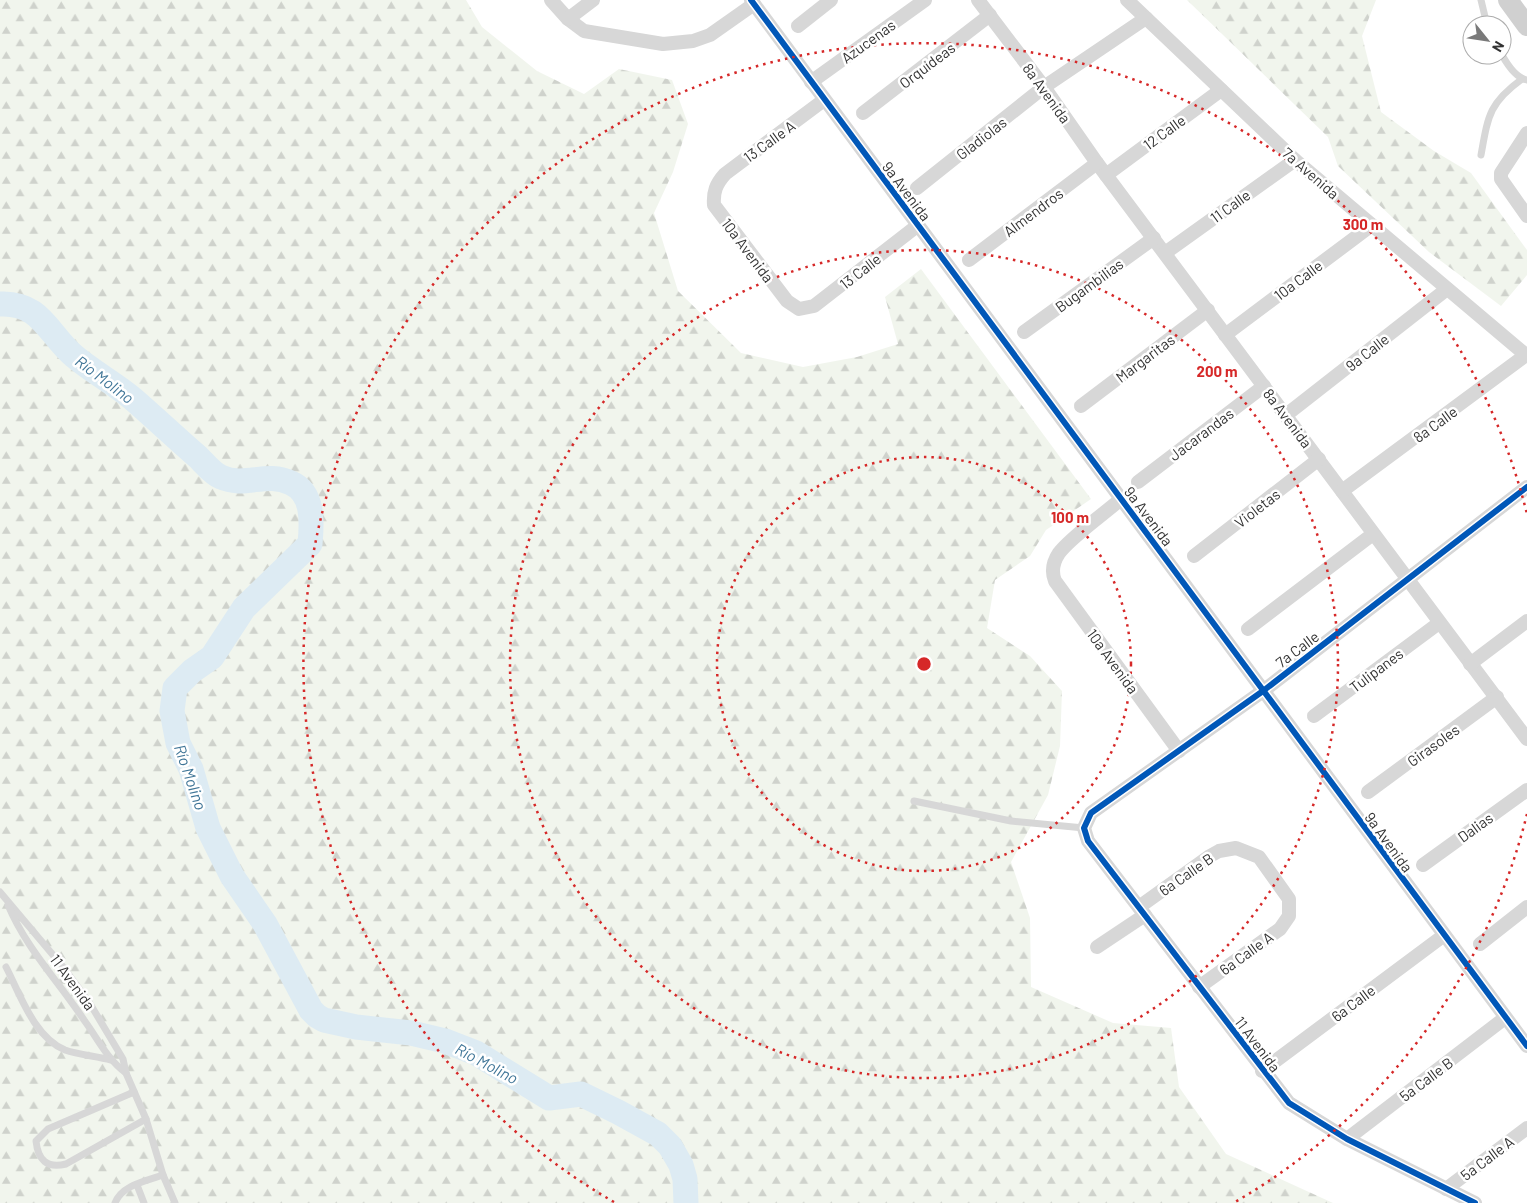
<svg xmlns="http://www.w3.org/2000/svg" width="1527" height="1203" font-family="Barlow,sans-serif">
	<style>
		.forest { fill: url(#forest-firs) }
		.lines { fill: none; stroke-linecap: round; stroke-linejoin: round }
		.river { stroke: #ddebf3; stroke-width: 25 }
		.service { stroke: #d7d7d7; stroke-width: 7 }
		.minor { stroke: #d7d7d7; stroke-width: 14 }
		.secondary { stroke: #d0d0d0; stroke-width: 20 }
		.cycleway-casing { stroke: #fff; stroke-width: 9 }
		.cycleway { stroke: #0057b8; stroke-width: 6 }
		.ring { fill: none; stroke: #d62828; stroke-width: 2.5; stroke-dasharray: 2.5 5 }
		.labels { text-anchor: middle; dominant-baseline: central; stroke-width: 5; stroke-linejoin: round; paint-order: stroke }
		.street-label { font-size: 15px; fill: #333; stroke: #fff }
		.water-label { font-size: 16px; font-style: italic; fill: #3f7597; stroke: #fff }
		.centre { fill: #d62828; stroke: #fff; stroke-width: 2.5 }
		.ring-label { font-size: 15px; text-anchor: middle; font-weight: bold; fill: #d62828; stroke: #fff; stroke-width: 5; stroke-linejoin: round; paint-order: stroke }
	</style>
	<defs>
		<pattern id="forest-firs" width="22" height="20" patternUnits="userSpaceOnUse" patternTransform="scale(1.25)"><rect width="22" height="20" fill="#f1f5ed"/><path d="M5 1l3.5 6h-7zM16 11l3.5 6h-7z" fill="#cfd2cc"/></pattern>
	</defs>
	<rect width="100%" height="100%" fill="#fff"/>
	<g class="forest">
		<polygon points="0,0 466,0 482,27 537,71 584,94 619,69 672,80 688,124 673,172 654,213 678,291 741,353 803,367 857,357 898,344 885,297 921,269 1091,499 1046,530 1030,556 995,580 987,628 1030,656 1062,691 1060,746 1048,795 1011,862 1030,918 1031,987 1113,1023 1171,1028 1179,1087 1226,1154 1333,1203 0,1203"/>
		<polygon points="1187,0 1376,0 1362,36 1381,112 1434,151 1471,173 1527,250 1527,275 1501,306 1429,252 1338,166 1328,137"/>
	</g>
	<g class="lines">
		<path class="river" d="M0,304C41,302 48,334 74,356C93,372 114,383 133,399C155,418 176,438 198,457C205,464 213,474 221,477C245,488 266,471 291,483C314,493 312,523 310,544L244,608L212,657L192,671L175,688L172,711L178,743L191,769L208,828L232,876L265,924L311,1010L317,1016L324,1020L356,1027L411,1033L445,1041L476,1053L549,1098L581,1094L618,1112L658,1134L670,1146L681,1165L685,1179L686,1203"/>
		<g class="service">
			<polyline points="1481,0 1487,25"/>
			<path d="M1502,55C1507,64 1516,78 1527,80"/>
			<path d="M1481,155C1488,116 1489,103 1522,79"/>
			<polyline points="914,801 1011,821 1084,828"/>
			<polyline points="0,892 64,968 89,1002 123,1059 126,1073 146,1119 163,1175 175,1203"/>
			<path d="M8,905C26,948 58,981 84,1020C98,1039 107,1059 126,1073"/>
			<path d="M6,967C20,994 34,1037 65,1050C79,1055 96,1056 111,1060"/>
			<path d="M134,1092L48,1129L36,1141C38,1160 47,1169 66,1164L146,1119"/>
			<polyline points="137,1185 144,1203"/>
			<path d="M115,1203C122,1185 146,1181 163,1175"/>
		</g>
		<g class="minor">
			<polyline points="551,0 568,19 584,31 663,44 693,41 710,35 754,4"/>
			<polyline points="751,0 1527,1046"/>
			<polyline points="978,0 1044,87 1097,163 1527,739"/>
			<polyline points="1127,0 1295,160 1527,356"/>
			<polyline points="568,19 593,0"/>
			<polyline points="798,26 831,0"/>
			<polyline points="811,82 925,0"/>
			<path d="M824,100L725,174C716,184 713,192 714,205L787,301L799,309L814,306L917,226"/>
			<polyline points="863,113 990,15"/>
			<polyline points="1527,133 1501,173 1501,179 1527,216"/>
			<polyline points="1106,175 1221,90"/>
			<polyline points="917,188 1044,87 1146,18"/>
			<polyline points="1165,253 1295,160"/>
			<polyline points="969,260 1097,163"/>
			<polyline points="1024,332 1154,238"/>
			<polyline points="1225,335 1372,225"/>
			<polyline points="1081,406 1208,310"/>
			<polyline points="1286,415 1447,289"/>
			<polyline points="1138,482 1264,386"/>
			<polyline points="1342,491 1526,355"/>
			<path d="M1121,499C1105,513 1071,537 1059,553C1053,562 1051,571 1055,581L1179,751"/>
			<polyline points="1194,556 1319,459"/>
			<polyline points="1248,629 1373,534"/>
			<polyline points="1470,664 1527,621"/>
			<polyline points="1314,716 1439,623"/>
			<polyline points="1368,792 1497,697"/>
			<polyline points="1423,865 1527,790"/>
			<polyline points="1139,907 1210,856 1219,851 1236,848 1259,857 1289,899 1289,916 1280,929 1199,987"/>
			<polyline points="1480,944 1527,907"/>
			<polyline points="1097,947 1145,915"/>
			<polyline points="1262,1071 1443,936"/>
			<polyline points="1347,1139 1505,1018"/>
			<polyline points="1446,1189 1527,1128"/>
			<polyline points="1475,1203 1347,1139 1289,1103 1088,841 1084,828 1091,813 1263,691 1527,487"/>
		</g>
		<polyline class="secondary" points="1508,0 1527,26"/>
		<g class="cycleway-casing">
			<g id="cycleway">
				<polyline points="751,0 1527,1046"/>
				<polyline points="1475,1203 1347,1139 1289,1103 1088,841 1084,828 1091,813 1263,691 1527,487"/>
			</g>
		</g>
		<use href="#cycleway" class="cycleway"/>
	</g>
	<g class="ring">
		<circle cx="924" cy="664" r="207"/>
		<circle cx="924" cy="664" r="414"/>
		<path d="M1527 814A621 621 0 0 1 1235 1202M614 1202A621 621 0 1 1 1527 514"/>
	</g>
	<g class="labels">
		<g class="street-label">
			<text transform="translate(868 41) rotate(-36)">Azucenas</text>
			<text transform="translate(927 65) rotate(-37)">Orquídeas</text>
			<text transform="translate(1047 93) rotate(54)">8a Avenida</text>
			<text transform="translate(1164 132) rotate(-36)">12 Calle</text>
			<text transform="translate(981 138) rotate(-38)">Gladiolas</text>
			<text transform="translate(769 141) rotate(-36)">13 Calle A</text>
			<text transform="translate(1311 173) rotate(41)">7a Avenida</text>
			<text transform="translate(907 191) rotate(53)">9a Avenida</text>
			<text transform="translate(1230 206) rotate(-36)">11 Calle</text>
			<text transform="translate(1033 212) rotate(-37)">Almendros</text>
			<text transform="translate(748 250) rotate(53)">10a Avenida</text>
			<text transform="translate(860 271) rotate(-38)">13 Calle</text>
			<text transform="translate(1298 280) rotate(-37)">10a Calle</text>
			<text transform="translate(1089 285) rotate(-36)">Bugambilias</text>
			<text transform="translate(1367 352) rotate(-38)">9a Calle</text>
			<text transform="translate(1145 358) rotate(-37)">Margaritas</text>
			<text transform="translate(1288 418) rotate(53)">8a Avenida</text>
			<text transform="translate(1435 424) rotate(-36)">8a Calle</text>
			<text transform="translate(1201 434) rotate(-37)">Jacarandas</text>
			<text transform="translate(1257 508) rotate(-38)">Violetas</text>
			<text transform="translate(1149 516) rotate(53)">9a Avenida</text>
			<text transform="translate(1297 649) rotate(-37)">7a Calle</text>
			<text transform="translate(1113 661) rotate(54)">10a Avenida</text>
			<text transform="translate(1376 670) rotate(-37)">Tulipanes</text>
			<text transform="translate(1433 745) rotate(-36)">Girasoles</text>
			<text transform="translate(1475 827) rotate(-36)">Dalias</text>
			<text transform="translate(1389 842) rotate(54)">9a Avenida</text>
			<text transform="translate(1186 874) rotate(-35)">6a Calle B</text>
			<text transform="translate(1246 953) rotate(-36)">6a Calle A</text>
			<text transform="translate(73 982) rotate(54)">11 Avenida</text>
			<text transform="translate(1353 1003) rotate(-37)">6a Calle</text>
			<text transform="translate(1258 1044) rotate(53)">11 Avenida</text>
			<text transform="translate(1426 1079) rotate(-37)">5a Calle B</text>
			<text transform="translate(1487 1158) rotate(-37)">5a Calle A</text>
		</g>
		<g class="water-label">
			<text transform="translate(105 379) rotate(37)">Río Molino</text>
			<text transform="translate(191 777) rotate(71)">Río Molino</text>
			<text transform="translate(487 1063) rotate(28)">Río Molino</text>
		</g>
	</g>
	<circle cx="924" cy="664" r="8" class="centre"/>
	<g class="ring-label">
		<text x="1363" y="230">300 m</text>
		<text x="1217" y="377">200 m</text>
		<text x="1070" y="523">100 m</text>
	</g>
	<g transform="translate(1487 40) rotate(120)"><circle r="24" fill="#ffffff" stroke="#adadad"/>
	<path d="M0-4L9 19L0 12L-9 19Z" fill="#7a7a7a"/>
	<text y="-8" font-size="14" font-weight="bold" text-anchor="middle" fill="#333333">N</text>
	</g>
</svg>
